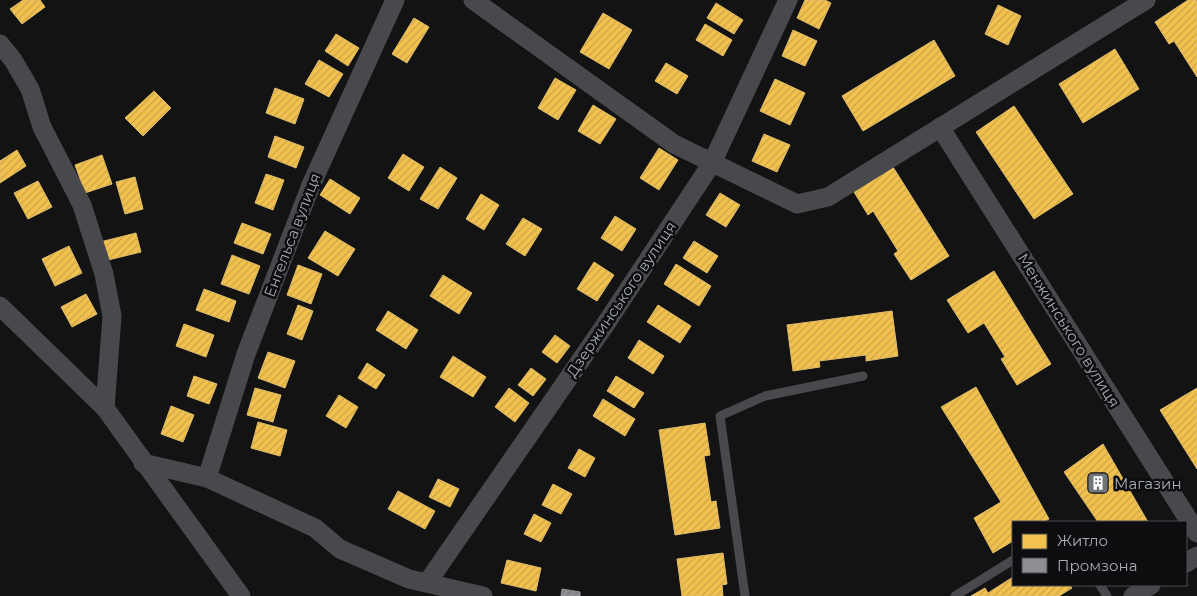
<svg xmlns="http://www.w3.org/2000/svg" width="1197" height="596" font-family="Montserrat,sans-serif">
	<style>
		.homes { fill: url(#homes-hatch); stroke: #dbba6c }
		.industry { fill: url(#industry-hatch); stroke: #94969c }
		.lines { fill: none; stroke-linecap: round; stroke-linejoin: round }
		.service { stroke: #47494c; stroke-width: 9 }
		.minor { stroke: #47494c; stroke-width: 19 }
		.labels { text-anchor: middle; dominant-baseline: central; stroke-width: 5; stroke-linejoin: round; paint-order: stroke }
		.street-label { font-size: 15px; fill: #a5abb3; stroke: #0d0d0f }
		.poi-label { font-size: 15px; fill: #a5abb3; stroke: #0d0d0f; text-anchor: start }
	</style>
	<defs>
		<pattern id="homes-hatch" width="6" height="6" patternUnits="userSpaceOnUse" patternTransform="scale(1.25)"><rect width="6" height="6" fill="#f2c14e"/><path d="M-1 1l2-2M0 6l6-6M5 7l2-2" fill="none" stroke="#cca549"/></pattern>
		<pattern id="industry-hatch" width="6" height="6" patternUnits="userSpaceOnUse" patternTransform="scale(1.25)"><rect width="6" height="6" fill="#8d8d92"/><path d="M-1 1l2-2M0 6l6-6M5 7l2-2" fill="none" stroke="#76767b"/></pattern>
	</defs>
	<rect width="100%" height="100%" fill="#131313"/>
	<g class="homes">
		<polygon points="23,0 40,0 45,7 22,24 10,9"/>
		<polygon points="805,0 825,0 831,3 819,29 797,18"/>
		<polygon points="1188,0 1196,0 1197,2 1197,77 1174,41 1169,44 1155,22"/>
		<polygon points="716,3 743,20 734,34 707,18"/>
		<polygon points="998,5 1021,16 1008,45 985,34"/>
		<polygon points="603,13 632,30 609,69 580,52"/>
		<polygon points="414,18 429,27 407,63 392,54"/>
		<polygon points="705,24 732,40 723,56 696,40"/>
		<polygon points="793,30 817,41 805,66 782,56"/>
		<polygon points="336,34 359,48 348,66 325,51"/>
		<polygon points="934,40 955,76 863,131 842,96"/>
		<polygon points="1115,49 1139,89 1083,123 1059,84"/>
		<polygon points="319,60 343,74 329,97 305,84"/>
		<polygon points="666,63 688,76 677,94 655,81"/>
		<polygon points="555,78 576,90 558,120 538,108"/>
		<polygon points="775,79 805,93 790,125 760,111"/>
		<polygon points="275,88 304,99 295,124 266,113"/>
		<polygon points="154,91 171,108 143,136 125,118"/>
		<polygon points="593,105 616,119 600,144 578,131"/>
		<polygon points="1014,106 1073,194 1034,219 976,132"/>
		<polygon points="764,134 790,145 777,172 752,161"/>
		<polygon points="275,136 304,147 296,168 268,157"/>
		<polygon points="659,148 678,160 659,190 640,178"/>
		<polygon points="17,150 26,166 0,183 0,161"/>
		<polygon points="403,154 424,167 409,191 388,178"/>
		<polygon points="102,155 112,184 85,193 75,165"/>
		<polygon points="440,167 457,178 438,209 420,199"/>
		<polygon points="893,167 949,256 911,280 894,254 898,251 873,211 868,215 854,192"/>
		<polygon points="266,174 284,180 273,210 255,203"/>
		<polygon points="135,177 143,209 125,214 116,182"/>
		<polygon points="330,179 360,198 350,214 320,195"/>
		<polygon points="38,181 52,207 28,219 14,193"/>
		<polygon points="720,193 740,205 726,227 706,215"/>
		<polygon points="481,194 499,205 484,230 466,219"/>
		<polygon points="615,216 636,229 622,251 601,238"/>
		<polygon points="523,218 542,229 525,256 506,244"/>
		<polygon points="242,223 271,234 263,254 234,243"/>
		<polygon points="325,231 355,249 338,276 308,258"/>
		<polygon points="136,233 141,252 104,261 100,242"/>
		<polygon points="694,241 718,256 707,273 683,258"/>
		<polygon points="69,246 82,273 55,286 42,259"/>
		<polygon points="232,255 260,266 249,294 221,284"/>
		<polygon points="594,262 614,275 597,301 577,289"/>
		<polygon points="676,264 711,286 699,306 664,284"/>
		<polygon points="298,265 322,274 311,304 287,295"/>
		<polygon points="994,271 1051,364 1017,385 1001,359 1005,357 984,323 968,333 947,300"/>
		<polygon points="443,275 472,293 459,314 430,296"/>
		<polygon points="204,289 236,301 229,322 196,310"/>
		<polygon points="86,294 97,314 72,327 61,307"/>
		<polygon points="298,305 313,311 302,340 287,334"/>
		<polygon points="658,305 691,326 680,343 647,322"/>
		<polygon points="388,311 418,330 406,349 376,330"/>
		<polygon points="892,311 898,356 866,361 866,355 819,361 820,367 793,371 787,325"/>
		<polygon points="184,324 214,335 206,357 176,346"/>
		<polygon points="555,335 570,346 557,363 542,352"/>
		<polygon points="639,340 664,356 653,374 628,358"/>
		<polygon points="268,352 295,361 285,388 258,378"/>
		<polygon points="453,356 486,377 473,397 440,377"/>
		<polygon points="367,363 385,375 376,389 358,378"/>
		<polygon points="531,368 546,379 533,396 518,385"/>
		<polygon points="194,376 217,384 209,404 187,396"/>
		<polygon points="616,376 644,393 634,408 607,391"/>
		<polygon points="976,387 1049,519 1044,522 1013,522 1013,541 993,553 974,518 1001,502 941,407"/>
		<polygon points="255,388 281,395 273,422 247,415"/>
		<polygon points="509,388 529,403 515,422 495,407"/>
		<polygon points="1197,388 1197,469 1160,410"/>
		<polygon points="339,395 358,407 346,428 326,416"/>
		<polygon points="603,399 635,419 625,436 593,416"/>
		<polygon points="171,406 194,415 183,442 161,434"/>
		<polygon points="258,422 287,430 280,456 251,448"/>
		<polygon points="705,423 710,455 704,456 711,502 716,501 720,528 675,535 659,430"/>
		<polygon points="1103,444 1148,522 1098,522 1064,472"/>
		<polygon points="579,449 595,458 585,477 568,468"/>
		<polygon points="438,479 459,489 450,507 429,497"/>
		<polygon points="553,484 572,494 561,514 542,505"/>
		<polygon points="398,491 435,511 425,529 388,509"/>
		<polygon points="534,514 551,523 541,542 524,534"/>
		<polygon points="723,553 727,584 722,585 723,596 682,596 677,559"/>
		<polygon points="507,560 541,568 536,591 501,583"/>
		<polygon points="1013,577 1013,585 1070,585 1072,588 1059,596 971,596 985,588 988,593"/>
	</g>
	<polygon class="industry" points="562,589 580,592 580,596 561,596"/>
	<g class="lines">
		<g class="service">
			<polyline points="1100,585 1107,596"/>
			<polyline points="745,596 720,416 765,396 863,376"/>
			<polyline points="955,596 1013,560"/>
		</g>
		<g class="minor">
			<polyline points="473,0 674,144 797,204 828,197 1146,0"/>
			<polyline points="0,44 13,60 30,89 42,127 82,205 104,274 112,316 105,408"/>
			<polyline points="940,127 1197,533"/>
			<polyline points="0,306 105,408 241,596"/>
			<polyline points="143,463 207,478 315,528 340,549 409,579 483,596"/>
			<polyline points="207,478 246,354 311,185 395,0"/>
			<polyline points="1186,563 1197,556"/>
			<polyline points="427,583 603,328 712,163 788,0"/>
			<polyline points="1133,596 1151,585"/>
		</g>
	</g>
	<defs>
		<g id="building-square" transform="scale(1.125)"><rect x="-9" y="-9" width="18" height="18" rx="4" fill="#72767b" stroke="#0d0d0f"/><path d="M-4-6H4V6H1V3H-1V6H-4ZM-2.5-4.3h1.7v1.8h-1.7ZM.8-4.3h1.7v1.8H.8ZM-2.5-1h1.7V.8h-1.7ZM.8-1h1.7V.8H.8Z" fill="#fff"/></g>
	</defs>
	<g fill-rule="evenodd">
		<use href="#building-square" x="1098" y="483"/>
	</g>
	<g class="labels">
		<g class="street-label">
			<text transform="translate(292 235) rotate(-69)">Енгельса вулиця</text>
			<text transform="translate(621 299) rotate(-56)">Дзержинського вулиця</text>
			<text transform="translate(1069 330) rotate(58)">Менжинського вулиця</text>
		</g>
		<g class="poi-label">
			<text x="1114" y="483">Магазин</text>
		</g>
	</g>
	<rect x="1012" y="521" width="175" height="65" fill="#0d0d0f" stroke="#4a4c51"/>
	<rect x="1022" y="534" width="25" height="15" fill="#f2c14e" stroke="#4a4c51"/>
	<text x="1057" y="546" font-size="15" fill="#a5abb3">Житло</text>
	<rect x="1022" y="558" width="25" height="15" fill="#8d8d92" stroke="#4a4c51"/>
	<text x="1057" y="571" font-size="15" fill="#a5abb3">Промзона</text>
</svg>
